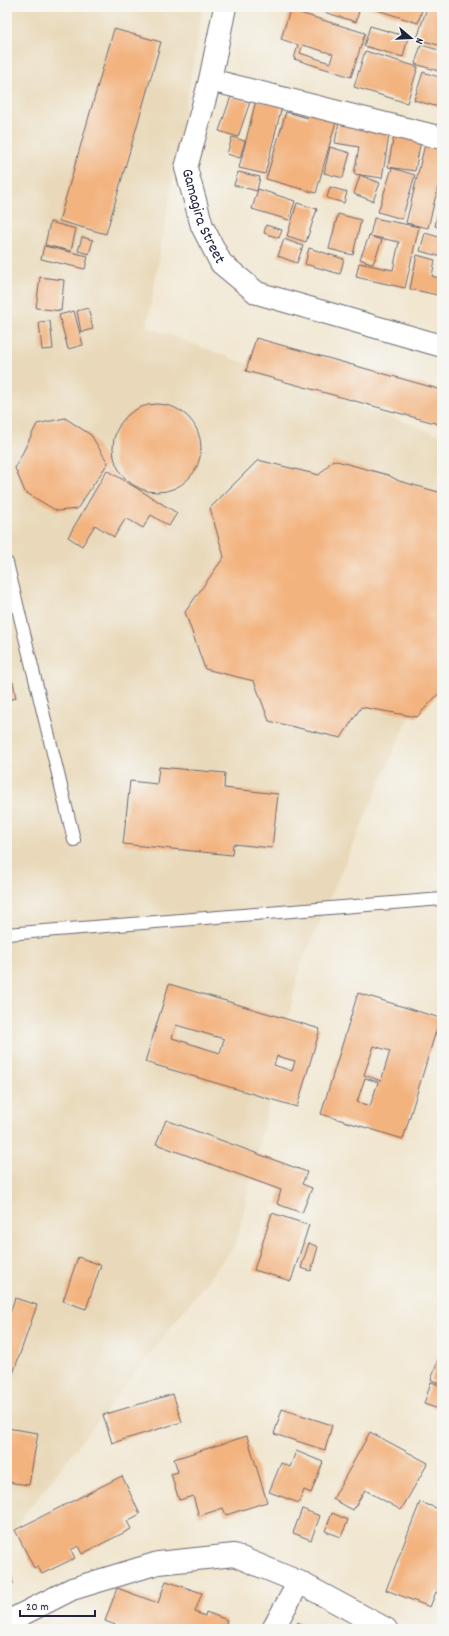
<svg xmlns="http://www.w3.org/2000/svg" width="449" height="1636" font-family="Dekko,sans-serif">
	<style>
		.built { fill: #e9d9ba }
		.building { fill: #f3b37f; fill-rule: evenodd }
		.lines { fill: none; stroke-linecap: round; stroke-linejoin: round }
		.service-casing { stroke: #6a6770; stroke-width: 14 }
		.minor-casing { stroke: #6a6770; stroke-width: 24 }
		.tertiary-casing { stroke: #6a6770; stroke-width: 24 }
		.service { stroke: #fff; stroke-width: 12 }
		.minor { stroke: #fff; stroke-width: 22 }
		.tertiary { stroke: #fff; stroke-width: 22 }
		.labels { text-anchor: middle; dominant-baseline: central; stroke-width: 3.5; stroke-linejoin: round; paint-order: stroke }
		.street-label { font-size: 16px; fill: #22223b; stroke: #f6f6f2 }
	</style>
	<rect width="100%" height="100%" fill="#f6f6f2"/>
	<filter id="ink" filterUnits="userSpaceOnUse"><feTurbulence type="fractalNoise" baseFrequency=".025" numOctaves="2"/><feDisplacementMap in="SourceGraphic" scale="8" xChannelSelector="R" yChannelSelector="G"/><feConvolveMatrix kernelMatrix="1 2 1 2 8 2 1 2 1" color-interpolation-filters="sRGB"/></filter>
	<filter id="wash" filterUnits="userSpaceOnUse"><feTurbulence type="fractalNoise" baseFrequency=".012" numOctaves="4" result="noise"/><feDisplacementMap in="SourceGraphic" scale="16" xChannelSelector="R" yChannelSelector="G"/><feGaussianBlur stdDeviation="0.9" result="paint"/><feColorMatrix in="noise" values="0 0 0 0 0 0 0 0 0 0 0 0 0 0 0 0 0 1.4 0 .05"/><feComposite in="paint" operator="in"/></filter>
	<g filter="url(#wash)">
		<rect width="100%" height="100%" fill="#f1e7d1"/>
		<polygon class="built" points="7,7 203,7 147,327 442,436 442,640 300,967 236,1244 7,1537"/>
		<g id="blocks">
			<g class="building">
				<polygon points="325,7 360,7 356,22 324,12"/>
				<polygon points="371,7 423,7 418,23 371,8"/>
				<polygon points="427,7 442,7 442,17 439,26 442,27 442,46 417,39"/>
				<path d="M290,10L365,33L351,77L294,59L298,45L281,39ZM303,45L333,54L330,63L300,53Z"/>
				<polygon points="370,26 408,37 403,57 364,46"/>
				<polygon points="114,29 161,42 106,234 59,221"/>
				<polygon points="421,45 442,51 442,72 415,64"/>
				<polygon points="365,51 418,67 407,103 354,87"/>
				<polygon points="423,72 442,78 442,108 414,100"/>
				<polygon points="231,96 250,102 238,137 219,131"/>
				<polygon points="256,100 282,106 265,174 239,168"/>
				<polygon points="310,110 337,118 316,193 266,179 286,112 308,118"/>
				<polygon points="339,121 390,130 382,178 354,174 359,147 335,143"/>
				<polygon points="394,135 421,140 415,171 388,167"/>
				<polygon points="232,137 245,141 240,158 227,154"/>
				<polygon points="426,140 442,144 442,170 428,228 406,223"/>
				<polygon points="330,147 350,153 343,178 324,173"/>
				<polygon points="392,168 415,175 402,219 378,212"/>
				<polygon points="238,172 260,177 257,191 234,185"/>
				<polygon points="360,175 380,183 373,201 354,194"/>
				<polygon points="330,187 347,192 344,203 327,198"/>
				<polygon points="258,189 295,201 289,220 252,209"/>
				<polygon points="441,197 442,197 442,228 435,226"/>
				<polygon points="297,203 317,209 306,242 287,236"/>
				<polygon points="338,214 361,220 353,255 329,249"/>
				<polygon points="374,218 419,227 405,288 356,277 359,263 393,270 399,242 370,236"/>
				<polygon points="50,222 76,229 71,251 45,245"/>
				<polygon points="266,225 282,230 279,238 264,233"/>
				<polygon points="425,233 442,238 442,257 420,251"/>
				<polygon points="369,236 382,240 373,264 360,259"/>
				<polygon points="82,237 93,240 89,254 78,251"/>
				<polygon points="284,239 303,246 297,263 278,256"/>
				<polygon points="44,246 88,256 85,269 41,259"/>
				<polygon points="309,248 344,259 340,274 305,264"/>
				<polygon points="417,255 435,260 432,276 442,279 442,296 410,289"/>
				<polygon points="40,277 64,280 61,311 36,308"/>
				<polygon points="88,308 93,329 81,332 77,311"/>
				<polygon points="74,311 83,345 68,349 59,315"/>
				<polygon points="50,321 53,349 42,350 39,322"/>
				<polygon points="256,338 442,390 442,425 246,371"/>
				<circle cx="157" cy="448" r="44"/>
				<polygon points="65,418 91,435 108,463 77,509 57,511 25,492 15,468 37,424"/>
				<polygon points="258,460 319,475 333,460 388,475 399,481 442,493 442,690 417,717 361,707 341,738 269,721 254,681 205,669 185,612 224,557 210,508"/>
				<polygon points="107,470 177,513 169,526 151,515 143,528 126,518 114,537 95,525 82,546 68,537"/>
				<polygon points="13,682 16,698 7,700 7,683"/>
				<polygon points="159,767 225,773 224,788 278,794 272,848 233,844 232,855 123,844 130,781 157,784"/>
				<path d="M169,984L320,1029L297,1107L145,1062ZM176,1025L224,1039L220,1053L172,1038ZM277,1056L295,1061L292,1071L274,1065Z"/>
				<path d="M358,993L440,1018L403,1139L321,1114ZM374,1046L390,1051L381,1081L364,1075ZM365,1078L378,1082L370,1106L357,1102Z"/>
				<polygon points="166,1120 307,1172 302,1184 312,1188 302,1213 277,1204 281,1190 156,1144"/>
				<polygon points="272,1213 309,1225 291,1281 254,1270"/>
				<polygon points="309,1243 318,1247 311,1271 301,1268"/>
				<polygon points="78,1257 101,1265 86,1309 63,1301"/>
				<polygon points="15,1298 37,1305 7,1391 7,1322"/>
				<polygon points="442,1348 442,1384 431,1380"/>
				<polygon points="431,1382 442,1386 442,1410 424,1404"/>
				<polygon points="173,1394 182,1422 112,1443 103,1415"/>
				<polygon points="282,1409 332,1425 325,1450 274,1434"/>
				<polygon points="7,1428 38,1433 29,1485 7,1482"/>
				<polygon points="370,1432 428,1463 401,1510 365,1490 353,1510 333,1499"/>
				<polygon points="247,1436 267,1502 226,1515 223,1508 199,1516 193,1496 179,1500 171,1474 178,1472 174,1459"/>
				<polygon points="296,1451 323,1462 311,1493 304,1490 299,1503 269,1492 281,1463 290,1467"/>
				<polygon points="122,1476 140,1514 127,1521 131,1529 82,1554 78,1546 71,1550 75,1558 42,1574 38,1567 34,1568 15,1530"/>
				<polygon points="420,1502 442,1510 442,1594 436,1592 430,1607 386,1590"/>
				<polygon points="302,1509 320,1516 311,1540 293,1533"/>
				<polygon points="332,1513 348,1520 341,1537 325,1531"/>
				<polygon points="7,1545 13,1584 7,1585"/>
				<polygon points="166,1581 202,1593 195,1612 205,1616 206,1612 227,1620 224,1629 126,1629 105,1621 117,1588 158,1603"/>
				<polygon points="298,1622 310,1629 294,1629"/>
			</g>
		</g>
	</g>
	<g filter="url(#ink)">
		<use href="#blocks" fill-opacity="0" stroke="#6a6770" stroke-width="1"/>
		<g class="lines">
			<g class="service-casing">
				<g id="service">
					<polyline points="7,563 74,840"/>
					<polyline points="7,934 442,899"/>
				</g>
			</g>
			<g class="minor-casing">
				<g id="minor">
					<polyline points="210,80 442,138"/>
					<polyline points="7,1622 72,1589 158,1563 234,1555 299,1582 386,1629"/>
					<polyline points="273,1629 299,1582"/>
				</g>
			</g>
			<g class="tertiary-casing">
				<g id="tertiary">
					<path id="s1" d="M225,7L210,80L186,168L202,226L221,263L257,293L442,346"/>
				</g>
			</g>
			<use href="#service" class="service"/>
			<use href="#minor" class="minor"/>
			<use href="#tertiary" class="tertiary"/>
		</g>
	</g>
	<g class="labels">
		<g class="street-label">
			<text stroke="none"><textPath href="#s1" startOffset="217">Gamagira Street</textPath></text>
		</g>
	</g>
	<rect width="449" height="1636" fill="none" stroke="#f6f6f2" stroke-width="24"/>
	<g transform="translate(411 38) rotate(109)" stroke="#f6f6f2" stroke-width="3" paint-order="stroke">
	<path d="M0-3L7 15L0 10L-7 15Z" fill="#22223b"/>
	<text y="-6" font-size="11" font-weight="bold" text-anchor="middle" fill="#22223b">N</text>
	</g>
	<path d="M20 1610v6h75v-6" fill="none" stroke="#22223b" stroke-width="2"/>
	<text x="26" y="1610" font-size="12" fill="#22223b" stroke="#f6f6f2" stroke-width="3" paint-order="stroke">20 m</text>
</svg>
